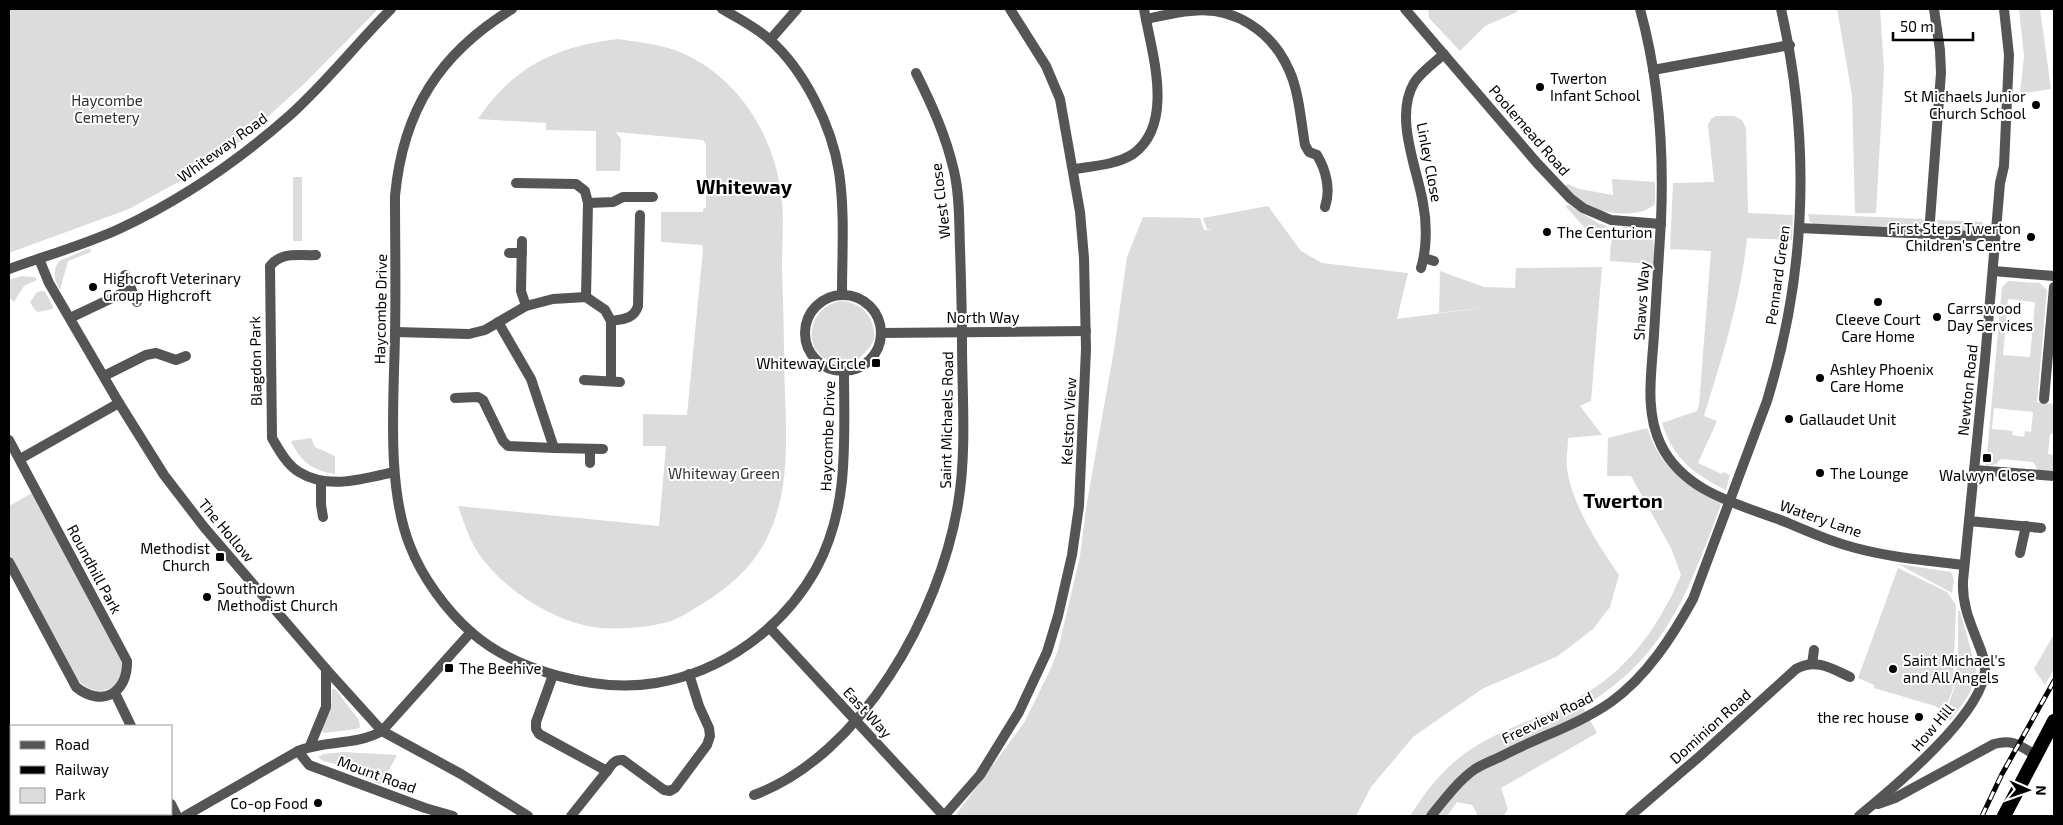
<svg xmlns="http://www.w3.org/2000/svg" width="2063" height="825" font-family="'Exo 2',sans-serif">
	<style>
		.green { fill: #dcdcdc; fill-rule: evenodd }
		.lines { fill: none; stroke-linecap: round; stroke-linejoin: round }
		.minor { stroke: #555; stroke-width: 10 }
		.tertiary { stroke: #555; stroke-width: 10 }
		.trunk { stroke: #000; stroke-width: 14 }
		.rail-casing { stroke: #000; stroke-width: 5 }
		.rail { stroke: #fff; stroke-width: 3; stroke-dasharray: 9; stroke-linecap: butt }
		.poi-dot { fill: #000; stroke: #fff; stroke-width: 2 }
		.labels { text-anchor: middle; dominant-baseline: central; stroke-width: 4; stroke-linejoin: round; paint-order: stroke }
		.poi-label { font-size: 15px; fill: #000; stroke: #fff; text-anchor: start }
		.park-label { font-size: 15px; fill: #333; stroke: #fff }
		.street-label { font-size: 15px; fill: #000; stroke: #fff }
		.district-label { font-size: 20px; font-weight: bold; fill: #000; stroke: #fff }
	</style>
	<rect width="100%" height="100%" fill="#fff"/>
	<g class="green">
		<polygon points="9,9 378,9 306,82 241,141 180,181 129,209 9,253"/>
		<polygon points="1428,9 1516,9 1517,12 1485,26 1460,51 1429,18"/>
		<polygon points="1837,9 1880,9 1884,70 1876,213 1855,213 1852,95"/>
		<polygon points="2019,9 2040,9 2051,89 2020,94 2024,56"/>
		<path d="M617,39C638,42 660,44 680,52C740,77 777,140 782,202C784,223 782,245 782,266C783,298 784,330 784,361C785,421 794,488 765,542C750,570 728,588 702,604C692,610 682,617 671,621C649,628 609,631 587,626C545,617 498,585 475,548C468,535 463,520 458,506L659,526L666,446H643V414L687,415L703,250L702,245L661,242V212H703V209L706,208V145L703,140L616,132L621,139L620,171H596V131L546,130V123L478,119C514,66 555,47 617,39Z"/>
		<path d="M1716,116H1734L1742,120L1746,128L1748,213L1793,215L1792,240L1747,238C1741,299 1722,357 1704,416L1717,421L1698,463L1722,474L1723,472L1730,475L1726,490C1694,474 1673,459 1662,423L1697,411L1699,405L1711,251L1670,249L1673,183L1714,182L1708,125L1711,119Z"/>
		<rect x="293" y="177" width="9" height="64"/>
		<path d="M1612,179L1655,182V204C1642,218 1606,214 1590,207C1580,202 1572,194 1565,186L1568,184L1579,189L1613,195Z"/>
		<polygon points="1569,205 1598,223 1607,226 1596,240 1565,206"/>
		<path d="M1268,206L1301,251L1322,263L1408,273L1397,319L1488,307L1439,313L1440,271L1484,287L1515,288L1516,268L1602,267L1591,401L1580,406L1602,435L1568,438C1568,448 1566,459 1567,469C1573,507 1598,544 1619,575L1610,607L1593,629L1558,656L1482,689L1413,737L1371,787L1356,816H955L1024,723L1052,666L1058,650L1080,556L1086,508L1114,350L1127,257L1143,217L1200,218L1204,230H1212L1207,229L1203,218Z"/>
		<polygon points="1808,214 1924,219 1920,227 1916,228 1814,224 1810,222"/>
		<polygon points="1937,220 1983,222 1982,231 1944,230 1938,227"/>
		<path d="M1623,227C1657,229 1654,232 1654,264L1610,261C1611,247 1609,234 1623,227Z"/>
		<path d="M90,248L91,252L68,261L60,290C54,280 52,271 59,261Z"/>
		<polygon points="21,276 35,277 37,280 24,286 14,302 9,297 9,280"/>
		<path d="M2008,281L2040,283L2047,290L2037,402L2054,404V434H2050L2048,454L2054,455V470H2038L2033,462L2001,459L1996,464L1986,466L2002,287ZM2008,299L2035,302L2030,357L2003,355ZM1994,408L2033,412L2031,432L2025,431L2024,437L2012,435L2013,431L1992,429Z"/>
		<polygon points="42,291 45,292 53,306 53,309 38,312 34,309 30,302 37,292"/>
		<path d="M842,301C858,303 870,311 873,327C874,331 875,335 874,339C872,347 860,357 854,364C848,364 841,364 835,363C801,355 805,306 842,301Z"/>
		<path d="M1647,428C1663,471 1682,483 1722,502C1689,589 1668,656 1583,707L1597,733L1501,788L1508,809L1504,816H1476L1477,814L1472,805L1457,802L1447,816H1410C1428,787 1450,760 1481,743C1515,724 1554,713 1588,692C1632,665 1661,622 1681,575L1671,548L1631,476H1607L1608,438Z"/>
		<path d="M311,438L315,447L335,456V474C313,471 300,461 291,441Z"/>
		<path d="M32,493L123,659V666L118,683C104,695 91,693 78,680L9,553V506Z"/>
		<polygon points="1898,564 1951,572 1954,580 1952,593"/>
		<polygon points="1898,568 1947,592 1956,605 1953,689 1944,712 1935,706 1874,688 1874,685 1858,678"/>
		<path d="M1958,611H1960L1976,668C1976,690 1962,704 1950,721L1944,717L1954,689L1958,657Z"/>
		<polygon points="2054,634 2054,669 2045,685 2034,669"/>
		<polygon points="332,689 335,689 359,720 360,727 357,729 324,733 322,730 331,707"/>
		<polygon points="343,752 397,755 381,785 367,779 352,768 323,761 318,757 324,754"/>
	</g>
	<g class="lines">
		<g class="minor">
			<path d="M512,9C440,53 403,110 395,196C395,242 396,288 395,334C394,399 386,486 410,546C422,577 446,610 471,632C515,671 598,693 656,683C723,672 783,628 816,569C850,507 844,439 844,371"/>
			<path d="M722,9C738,18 756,27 770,40C805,71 832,127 839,172C845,212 842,254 842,294"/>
			<polyline points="1405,9 1537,163 1570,198 1583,208 1611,220 1661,224"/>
			<path d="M1640,9C1659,78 1664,150 1661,221C1659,259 1656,296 1654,334C1652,371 1644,410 1661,445C1684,492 1738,504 1783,521C1803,529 1824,539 1845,545C1884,557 1924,560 1964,565"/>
			<path d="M1146,19C1161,16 1176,12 1191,11C1234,6 1272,31 1289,70C1299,91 1301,122 1305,145L1309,152L1317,155C1326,170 1331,190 1325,207"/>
			<polyline points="770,40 797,9"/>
			<polyline points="1653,70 1790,45"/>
			<path d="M1074,169C1093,166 1116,165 1133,154C1176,123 1151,51 1144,9"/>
			<polyline points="516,183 576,184 585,191 588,203 586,297"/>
			<polyline points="588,203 613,202 623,197 653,197"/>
			<polyline points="1799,228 1995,237"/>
			<polyline points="1929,234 1941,73 1940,50 1934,9"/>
			<polyline points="522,241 521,291 526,306"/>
			<polyline points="509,253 522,253"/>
			<path d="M316,255C298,256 282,251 270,266L272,438C279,450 287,465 299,472C328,490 363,479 394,472"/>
			<polyline points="1424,258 1434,261"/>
			<path d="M1421,268C1427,249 1427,223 1423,203C1417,168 1394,117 1414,83C1420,73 1435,62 1444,54"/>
			<polyline points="1993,271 2054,276"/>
			<polyline points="125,275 137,302"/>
			<circle cx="843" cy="333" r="38"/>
			<polyline points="70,318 131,289"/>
			<path d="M611,321C623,319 634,319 638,306L640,215"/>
			<polyline points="498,322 531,379 554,448 603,449"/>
			<polyline points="395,332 469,334 485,330 526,306 553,299 586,297 605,310 611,321 611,381"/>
			<polyline points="881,333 1086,331"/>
			<polyline points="104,376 146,355 156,353 176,360 186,356"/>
			<polyline points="584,380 620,382"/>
			<polyline points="455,398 478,397 483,400 503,441 508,446 554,448"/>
			<polyline points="2044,399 2054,287"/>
			<path d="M9,440L127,661C128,693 102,708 76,687L9,562"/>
			<polyline points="590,449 590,463"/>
			<polyline points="20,459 119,403"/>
			<polyline points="1974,470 2054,476"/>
			<polyline points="321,482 321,505 323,517"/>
			<polyline points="1969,521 2041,528"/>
			<polyline points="2020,553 2026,526"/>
			<polyline points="770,628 944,816"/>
			<polyline points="1812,664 1814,650"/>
			<path d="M553,675L536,722V729L539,734L607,771C612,764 615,759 623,760L664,790L670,791L675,788L707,745L710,736L709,728L699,706L689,674"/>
			<polyline points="115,693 131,726"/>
			<polyline points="310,746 326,707 326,669"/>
			<polyline points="298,751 309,765 425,808 453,816"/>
			<path d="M754,795C862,755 940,613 958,504C967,451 962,395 962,342C962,310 961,279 960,248C959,223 960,196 954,171C946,136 932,105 916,73"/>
			<polyline points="171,804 177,816"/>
			<path d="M185,816L298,751C325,740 356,746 382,731L471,632"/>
			<polyline points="571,816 607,771"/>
			<polyline points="944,816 980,775 1019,712 1047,652 1058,616 1072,555 1079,506 1086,349 1084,258 1080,212 1060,99 1046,66 1010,9"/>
			<path d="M1431,816C1444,800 1458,781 1475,769C1483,764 1494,760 1502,756C1538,737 1578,725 1611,702C1647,676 1672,637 1693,599L1767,401C1807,271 1811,142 1781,9"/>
			<path d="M1630,816L1700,756L1796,669C1816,658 1831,668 1850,677"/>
		</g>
		<g class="tertiary">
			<polyline points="39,259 49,283 119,403 164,475 204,527 326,669 382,731 461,774 528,816"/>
			<path d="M9,269C45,256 84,245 119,229C181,200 238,161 289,116C326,83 356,44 391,9"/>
			<path d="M1878,804L1895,798L1994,744C2013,739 2019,745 2035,755"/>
			<path d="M1859,816C1892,789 1989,710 1985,665C1984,657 1980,648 1977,640C1969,620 1962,603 1963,581L1985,360L2000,183L2004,166L2009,55L2004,9"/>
		</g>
		<polyline class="trunk" points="2004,816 2054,721"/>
		<g class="rail-casing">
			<polyline id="rail" points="1982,816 2002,774 2054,681"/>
		</g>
		<use href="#rail" class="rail"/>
	</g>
	<g class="poi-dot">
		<circle cx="1540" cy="87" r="5"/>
		<circle cx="2036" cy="105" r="5"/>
		<circle cx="1547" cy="232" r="5"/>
		<circle cx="2031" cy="237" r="5"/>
		<circle cx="93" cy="287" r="5"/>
		<circle cx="1878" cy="302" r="5"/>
		<circle cx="1937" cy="317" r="5"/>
		<rect x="871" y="358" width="10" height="10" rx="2.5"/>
		<circle cx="1820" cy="378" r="5"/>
		<circle cx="1789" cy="419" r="5"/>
		<rect x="1982" y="453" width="10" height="10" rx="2.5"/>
		<circle cx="1820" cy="473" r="5"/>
		<rect x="215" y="552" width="10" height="10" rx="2.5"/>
		<circle cx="207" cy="597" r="5"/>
		<rect x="444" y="663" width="10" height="10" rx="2.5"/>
		<circle cx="1893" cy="669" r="5"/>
		<circle cx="1919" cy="717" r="5"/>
		<circle cx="318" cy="803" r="5"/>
	</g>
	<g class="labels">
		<g class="poi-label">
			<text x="1550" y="78">Twerton<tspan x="1550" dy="17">Infant School</tspan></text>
			<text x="2026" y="96" text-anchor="end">St Michaels Junior<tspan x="2026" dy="17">Church School</tspan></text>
			<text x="2021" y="228" text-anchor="end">First Steps Twerton<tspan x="2021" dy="17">Children's Centre</tspan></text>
			<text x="1557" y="232">The Centurion</text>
			<text x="103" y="278">Highcroft Veterinary<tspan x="103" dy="17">Group Highcroft</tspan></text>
			<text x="1947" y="308">Carrswood<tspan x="1947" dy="17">Day Services</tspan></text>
			<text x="1878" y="319" text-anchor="middle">Cleeve Court<tspan x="1878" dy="17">Care Home</tspan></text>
			<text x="866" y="363" text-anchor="end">Whiteway Circle</text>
			<text x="1830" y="369">Ashley Phoenix<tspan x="1830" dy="17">Care Home</tspan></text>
			<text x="1799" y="419">Gallaudet Unit</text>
			<text x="1830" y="473">The Lounge</text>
			<text x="1987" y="475" text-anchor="middle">Walwyn Close</text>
			<text x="210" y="548" text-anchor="end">Methodist<tspan x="210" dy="17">Church</tspan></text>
			<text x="217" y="588">Southdown<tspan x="217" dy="17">Methodist Church</tspan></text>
			<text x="1903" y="660">Saint Michael's<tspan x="1903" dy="17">and All Angels</tspan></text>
			<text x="459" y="668">The Beehive</text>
			<text x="1909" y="717" text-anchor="end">the rec house</text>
			<text x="308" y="803" text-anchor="end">Co-op Food</text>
		</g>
		<g class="park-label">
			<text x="107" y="100">Haycombe<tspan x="107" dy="17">Cemetery</tspan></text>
			<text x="724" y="473">Whiteway Green</text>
		</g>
		<g class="street-label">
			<text transform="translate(1530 130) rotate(49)">Poolemead Road</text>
			<text transform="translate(222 147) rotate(-36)">Whiteway Road</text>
			<text transform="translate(1430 162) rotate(79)">Linley Close</text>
			<text transform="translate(940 201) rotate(-97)">West Close</text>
			<text transform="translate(1777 275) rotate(-82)">Pennard Green</text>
			<text transform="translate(1641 301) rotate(-86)">Shaws Way</text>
			<text transform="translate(380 309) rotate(-89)">Haycombe Drive</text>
			<text x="983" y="317">North Way</text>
			<text transform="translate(255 361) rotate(-91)">Blagdon Park</text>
			<text transform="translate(1967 390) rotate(-84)">Newton Road</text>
			<text transform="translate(946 420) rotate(-89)">Saint Michaels Road</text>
			<text transform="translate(1068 421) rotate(-87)">Kelston View</text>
			<text transform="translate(827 436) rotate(-88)">Haycombe Drive</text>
			<text transform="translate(1821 518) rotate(19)">Watery Lane</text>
			<text transform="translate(227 530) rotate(50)">The Hollow</text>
			<text transform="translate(95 569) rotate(62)">Roundhill Park</text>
			<text transform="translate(868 712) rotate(47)">East Way</text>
			<text transform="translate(1547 717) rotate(-26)">Freeview Road</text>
			<text transform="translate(1710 726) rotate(-42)">Dominion Road</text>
			<text transform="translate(1932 727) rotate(-50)">How Hill</text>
			<text transform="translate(377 774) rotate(20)">Mount Road</text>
		</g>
		<g class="district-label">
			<text x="744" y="186">Whiteway</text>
			<text x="1623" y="500">Twerton</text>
		</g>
	</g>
	<rect width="2063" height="825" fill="none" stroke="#000000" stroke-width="20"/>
	<rect x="10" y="725" width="162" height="90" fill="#ffffff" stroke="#999999"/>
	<rect x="20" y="741" width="25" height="8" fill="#555555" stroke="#999999"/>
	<text x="55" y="750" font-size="15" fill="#000000">Road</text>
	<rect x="20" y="766" width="25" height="8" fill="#000000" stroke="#999999"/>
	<text x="55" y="775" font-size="15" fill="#000000">Railway</text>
	<rect x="20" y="788" width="25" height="15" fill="#dcdcdc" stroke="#999999"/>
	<text x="55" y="800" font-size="15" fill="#000000">Park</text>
	<g transform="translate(2028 790) rotate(92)" stroke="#ffffff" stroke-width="4" paint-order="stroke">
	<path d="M0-4L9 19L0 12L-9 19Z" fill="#000000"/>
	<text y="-8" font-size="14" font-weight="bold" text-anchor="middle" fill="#000000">N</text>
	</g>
	<path d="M1893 32v8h80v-8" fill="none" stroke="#000000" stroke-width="2.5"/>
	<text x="1900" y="32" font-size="15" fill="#000000" stroke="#ffffff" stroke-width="4" paint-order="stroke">50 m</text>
</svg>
